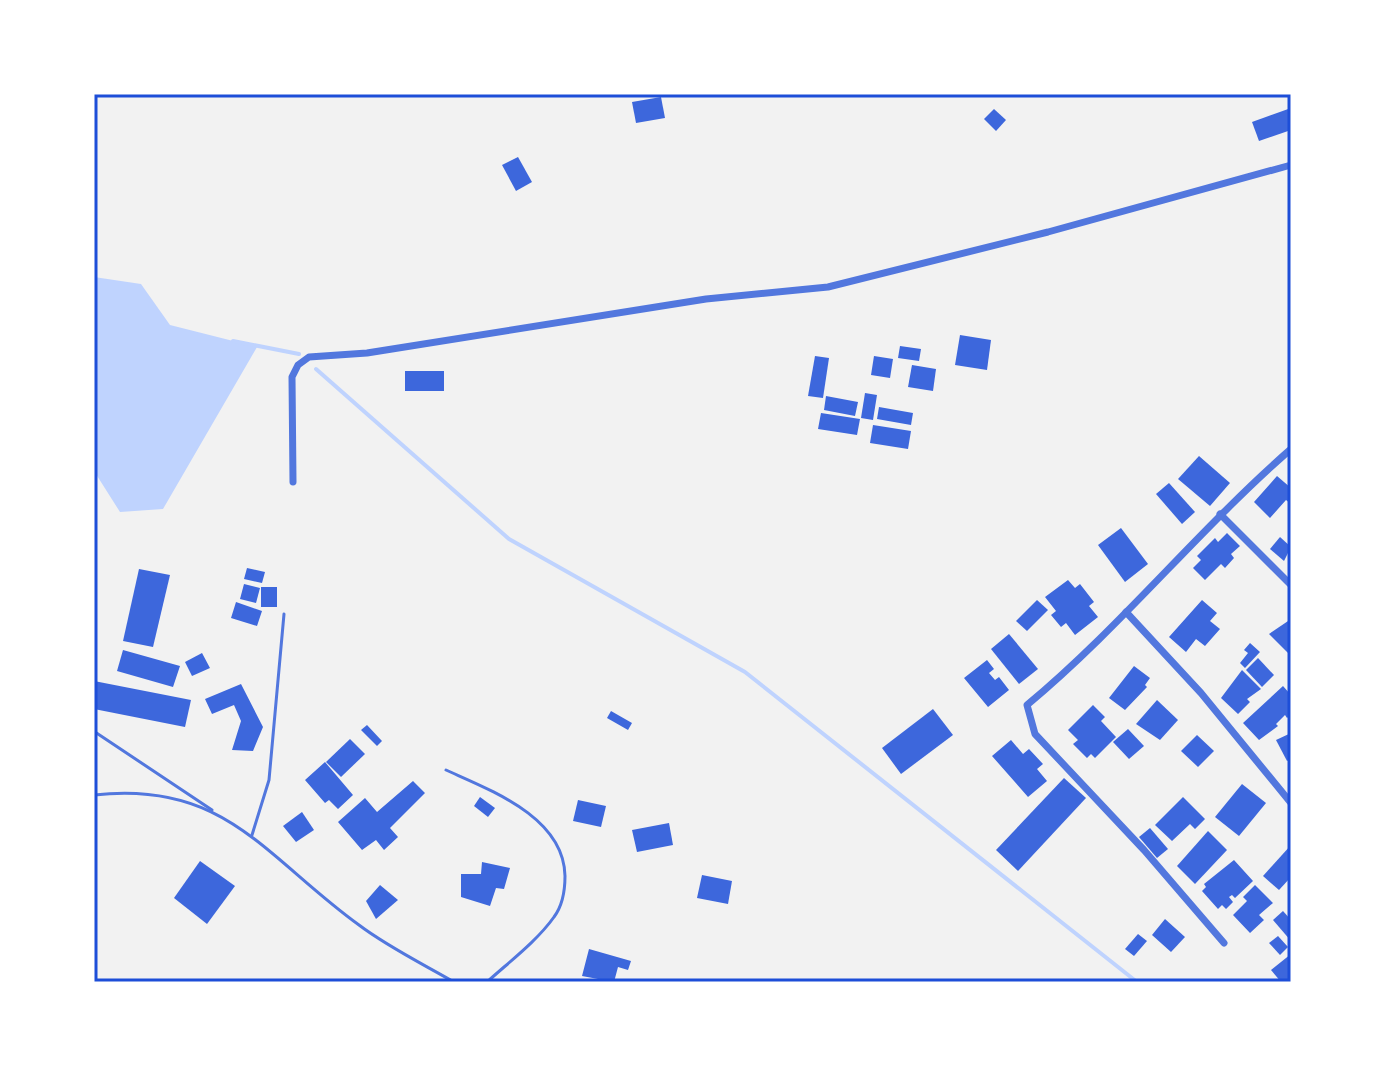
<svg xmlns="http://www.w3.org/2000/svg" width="1385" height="1076" font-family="'Fira Sans Condensed',sans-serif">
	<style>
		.water { fill: #bfd3fe }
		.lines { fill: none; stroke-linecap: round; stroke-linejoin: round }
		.stream { stroke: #bfd3fe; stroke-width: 4 }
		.building { fill: #3d67dc }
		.service { stroke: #5277de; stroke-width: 3 }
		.minor { stroke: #5277de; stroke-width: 7 }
		.neatline { fill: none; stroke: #1d4ed8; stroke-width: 3 }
	</style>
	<rect width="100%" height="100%" fill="#f2f2f2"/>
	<polygon class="water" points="94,277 141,284 170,325 257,347 163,509 120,512 94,471"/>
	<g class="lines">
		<g class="stream">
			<polyline points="233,341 299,354"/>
			<polyline points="316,369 509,539 745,672 1137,982"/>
		</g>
	</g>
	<g class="building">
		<polygon points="661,97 665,118 636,123 632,102"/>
		<polygon points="1291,108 1291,130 1259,141 1252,122"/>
		<polygon points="994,109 1006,120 996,131 984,119"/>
		<polygon points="518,157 532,182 516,191 502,165"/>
		<polygon points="960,335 991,340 987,370 955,365"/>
		<polygon points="900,346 921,349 919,361 898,358"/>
		<polygon points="815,356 829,358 823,398 808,396"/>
		<polygon points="874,356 893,359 890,378 871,375"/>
		<polygon points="912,365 936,369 933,391 908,387"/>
		<rect x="405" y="371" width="39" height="20"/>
		<polygon points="865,393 877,395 873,420 861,418"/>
		<polygon points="826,396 858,402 855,416 824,410"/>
		<polygon points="879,407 913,413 911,425 877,419"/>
		<polygon points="821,413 860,419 857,435 818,429"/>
		<polygon points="873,425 911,431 908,449 870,443"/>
		<polygon points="1199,456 1230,483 1210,506 1178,479"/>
		<polygon points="1277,476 1291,488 1291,504 1286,500 1270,518 1254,502"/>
		<polygon points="1169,483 1195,512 1182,524 1156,494"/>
		<polygon points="1121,528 1148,564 1125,582 1098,545"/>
		<polygon points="1227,533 1240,546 1231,554 1234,558 1225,568 1221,564 1205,580 1193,568 1201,560 1197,556 1215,538 1218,542"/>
		<polygon points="1280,537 1291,547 1284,561 1270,549"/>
		<polygon points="247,568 265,572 262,583 244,579"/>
		<polygon points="139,569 170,575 153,647 123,641"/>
		<polygon points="1068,580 1075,588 1080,584 1094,602 1089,606 1098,617 1075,635 1066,623 1061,627 1051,615 1056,611 1045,597"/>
		<polygon points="244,584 260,588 256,603 240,599"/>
		<rect x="261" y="587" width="16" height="20"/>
		<polygon points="1037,600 1048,610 1027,631 1016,621"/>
		<polygon points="1202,600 1217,613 1210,621 1220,629 1205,646 1196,639 1186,652 1169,637"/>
		<polygon points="236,602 262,611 257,626 231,618"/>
		<polygon points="1291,619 1291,652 1289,654 1269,634"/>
		<polygon points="1009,634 1038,669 1019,684 991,649"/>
		<polygon points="1250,643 1260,652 1245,668 1240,663 1248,653 1244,650"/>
		<polygon points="123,650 180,666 173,687 117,671"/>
		<polygon points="202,653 210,668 192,676 185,662"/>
		<polygon points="1258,658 1274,675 1262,687 1246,670"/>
		<polygon points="987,660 994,669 989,673 995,680 999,677 1009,690 988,707 964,678"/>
		<polygon points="1134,666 1150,678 1145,685 1147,687 1125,710 1109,698"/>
		<polygon points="1242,670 1261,689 1247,699 1250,702 1238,714 1221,698"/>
		<polygon points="94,681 191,700 185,727 94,709"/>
		<polygon points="241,684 263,727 253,751 232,750 241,721 234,705 212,714 205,699"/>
		<polygon points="1283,686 1291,695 1291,715 1287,718 1285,715 1276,724 1278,726 1259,740 1243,723"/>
		<polygon points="1157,700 1178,720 1160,740 1136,724"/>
		<polygon points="1093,705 1105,717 1101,721 1116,737 1095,758 1091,754 1087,758 1073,744 1078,740 1068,730"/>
		<polygon points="933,709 953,735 901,774 882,748"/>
		<polygon points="611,711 632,723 628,730 607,718"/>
		<polygon points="367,725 382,741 377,746 361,730"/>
		<polygon points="1128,729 1144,746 1129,759 1113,742"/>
		<polygon points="1291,733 1291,759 1287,761 1276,740"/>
		<polygon points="1197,735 1214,751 1198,767 1181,751"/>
		<polygon points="350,739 365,754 341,777 326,762"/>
		<polygon points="1011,740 1023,754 1029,749 1043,764 1037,769 1047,781 1028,797 992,756"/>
		<polygon points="325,762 353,795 338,809 329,800 325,803 305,780"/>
		<polygon points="1064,778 1086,798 1018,871 996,850"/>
		<polygon points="413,781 425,793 390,828 398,837 384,850 376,840 362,850 338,822 365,798 377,812"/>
		<polygon points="1242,784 1266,803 1239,836 1215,817"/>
		<polygon points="480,797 495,808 488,817 474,806"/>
		<polygon points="1183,797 1205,819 1195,829 1190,824 1172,841 1155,825"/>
		<polygon points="578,800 606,806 601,827 573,821"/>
		<polygon points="302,812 314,830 296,842 283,826"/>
		<polygon points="669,823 673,845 637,852 632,830"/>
		<polygon points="1150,828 1168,849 1157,858 1139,837"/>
		<polygon points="1208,831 1227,850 1195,884 1177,866"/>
		<polygon points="1291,845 1291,877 1279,890 1263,876"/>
		<polygon points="1234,860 1253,881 1235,898 1232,895 1229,897 1233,902 1226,909 1222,905 1218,909 1202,891 1206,887 1204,884"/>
		<polygon points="200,861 235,886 207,924 174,898"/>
		<polygon points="482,862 510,868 504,889 496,888 490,906 461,897 461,874 481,874"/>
		<polygon points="702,875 732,881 728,904 697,898"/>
		<polygon points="380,885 398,900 376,919 366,901"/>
		<polygon points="1255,885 1273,903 1259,915 1264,920 1250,933 1233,915 1247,901 1243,897"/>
		<polygon points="1283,911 1291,920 1291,941 1273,920"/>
		<polygon points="1165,919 1185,937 1171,952 1152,935"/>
		<polygon points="1138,934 1147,941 1134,956 1125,949"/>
		<polygon points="1278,936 1288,947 1280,955 1269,943"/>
		<polygon points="589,949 631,961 628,970 618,967 614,982 582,976"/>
		<polygon points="1291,954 1291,979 1281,982 1271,970"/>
	</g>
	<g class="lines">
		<g class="service">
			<polyline points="95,732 212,810"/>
			<path d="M446,770C490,790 564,817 565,876C565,890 563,905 554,917C537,941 509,962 487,982"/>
			<path d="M94,795C225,780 265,857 359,925C388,947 423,964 454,982"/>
			<polyline points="252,835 269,780 284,614"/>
		</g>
		<g class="minor">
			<polyline points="293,482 292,377 298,365 309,357 367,353 706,299 828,287 1048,232 1291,165"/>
			<polyline points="1220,514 1291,585"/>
			<polyline points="1126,612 1201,693 1291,803"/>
			<path d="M1224,943L1144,850L1035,734L1027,705C1121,627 1198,530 1291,449"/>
		</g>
	</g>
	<rect width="1385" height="1076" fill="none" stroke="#ffffff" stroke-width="192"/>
	<rect x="96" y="96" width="1193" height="884" class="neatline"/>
</svg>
